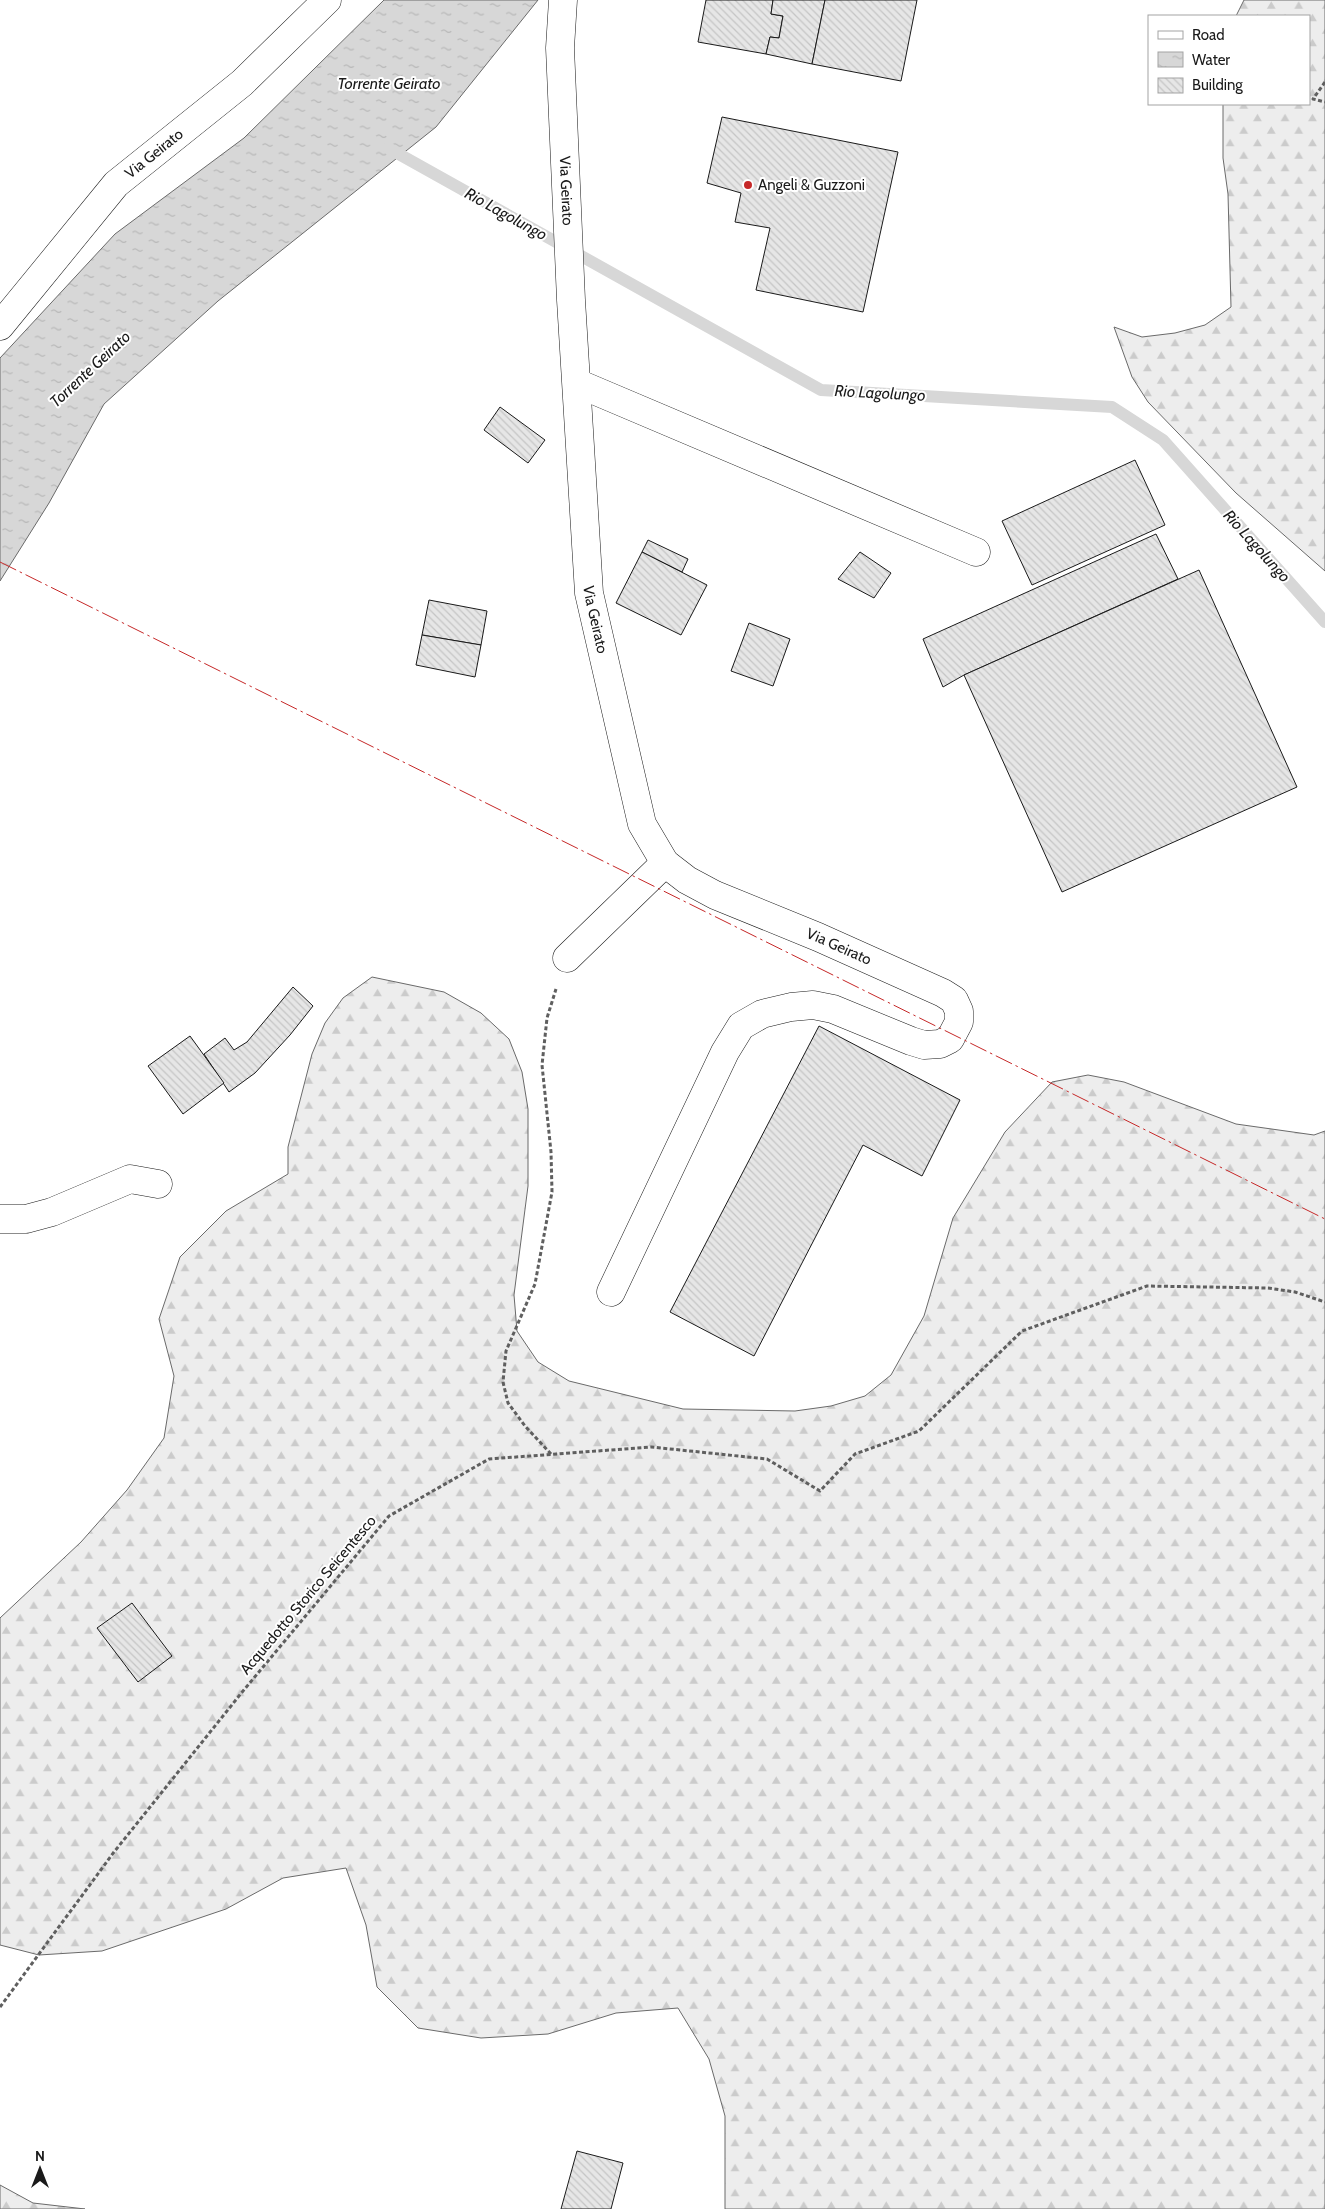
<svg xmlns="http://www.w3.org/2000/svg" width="1325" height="2209" font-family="Cabin,sans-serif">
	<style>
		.forest { fill: url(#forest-firs); stroke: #6a6a6a }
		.water { fill: url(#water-ripples); stroke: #6a6a6a }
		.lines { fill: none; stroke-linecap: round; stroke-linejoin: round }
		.stream { stroke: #d7d7d7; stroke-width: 12 }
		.building { fill: url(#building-back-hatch); stroke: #1a1a1a }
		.minor-casing { stroke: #1a1a1a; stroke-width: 29 }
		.path { stroke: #5f5f5f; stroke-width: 3; stroke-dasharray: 4 2.5; stroke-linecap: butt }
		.minor { stroke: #fff; stroke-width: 28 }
		.power { stroke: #c62828; stroke-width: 1; stroke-dasharray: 18 4 2.5 4; stroke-linecap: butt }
		.poi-dot { fill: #c62828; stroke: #fff; stroke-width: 2 }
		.labels { text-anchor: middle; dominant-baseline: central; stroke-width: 4; stroke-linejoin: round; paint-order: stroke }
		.street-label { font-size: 15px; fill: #1a1a1a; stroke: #fff }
		.poi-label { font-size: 15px; fill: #1a1a1a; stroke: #fff; text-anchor: start }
		.water-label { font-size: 16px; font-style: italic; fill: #1a1a1a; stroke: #fff }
	</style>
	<defs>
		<pattern id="forest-firs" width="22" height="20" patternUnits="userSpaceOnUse" patternTransform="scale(1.25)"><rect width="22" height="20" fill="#ededed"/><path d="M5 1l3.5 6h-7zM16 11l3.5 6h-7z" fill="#cbcbcb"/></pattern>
		<pattern id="water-ripples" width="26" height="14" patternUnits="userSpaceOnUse" patternTransform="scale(1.25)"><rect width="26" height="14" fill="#d7d7d7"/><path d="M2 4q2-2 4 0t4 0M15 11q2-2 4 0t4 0" fill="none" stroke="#b8b8b8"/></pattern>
		<pattern id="building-back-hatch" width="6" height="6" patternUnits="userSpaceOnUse" patternTransform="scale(1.25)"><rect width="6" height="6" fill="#e6e6e6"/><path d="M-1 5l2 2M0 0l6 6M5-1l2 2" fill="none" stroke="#c5c5c5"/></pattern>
	</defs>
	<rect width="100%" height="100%" fill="#fff"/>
	<g class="forest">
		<polygon points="1244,0 1325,0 1325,571 1236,493 1148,402 1132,377 1114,327 1142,337 1175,333 1205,325 1231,307 1228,194 1223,158 1223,104 1309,104 1309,16 1236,16"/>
		<polygon points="372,977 444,992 481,1013 509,1039 522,1072 528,1109 528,1186 514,1295 517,1331 538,1362 569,1381 683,1409 795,1411 831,1406 865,1396 891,1375 924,1316 953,1218 1005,1132 1052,1082 1088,1075 1124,1082 1236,1124 1314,1135 1325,1131 1325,2209 725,2209 725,2116 709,2059 678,2008 616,2013 548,2034 481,2038 418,2028 377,1987 366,1925 346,1868 283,1878 226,1909 102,1951 39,1955 0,1945 0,1618 81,1542 127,1490 164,1438 174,1376 159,1319 180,1257 226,1211 288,1174 288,1147 312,1054 325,1023 343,998"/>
		<polygon points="0,2185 33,2203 85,2209 0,2209"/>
	</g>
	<polygon class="water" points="384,0 538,0 436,127 218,301 104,404 49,503 0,581 0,358 115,234 244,138"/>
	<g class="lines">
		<polyline class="stream" points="388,148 821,390 1112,407 1163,440 1325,622"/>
	</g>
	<g class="building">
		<polygon points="706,0 773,0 771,14 783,16 779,38 770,37 766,54 698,42"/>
		<polygon points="773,0 825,0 812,64 766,54 770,37 779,38 783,16 771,14"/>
		<polygon points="825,0 917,0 901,81 812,64"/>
		<polygon points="722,117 898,152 863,312 756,290 770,228 735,222 741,193 707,183"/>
		<polygon points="500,407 545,440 528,463 484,430"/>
		<polygon points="1135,460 1165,525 1032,585 1002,521"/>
		<polygon points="1156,534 1178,579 964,675 943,687 923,639"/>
		<polygon points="648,540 688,559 682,572 642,552"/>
		<polygon points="642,552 707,585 681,635 616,603"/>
		<polygon points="860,552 891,573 874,598 838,579"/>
		<polygon points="1199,570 1297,787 1062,892 964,675"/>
		<polygon points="429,600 487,611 481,645 422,635"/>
		<polygon points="749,623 790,639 773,686 731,671"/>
		<polygon points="422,635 481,645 475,677 416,665"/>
		<polygon points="293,987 313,1006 290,1035 255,1073 229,1092 204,1054 225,1038 234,1050 247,1042"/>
		<polygon points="819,1026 960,1100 922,1176 863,1145 754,1356 670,1312"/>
		<polygon points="190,1036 224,1083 183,1114 148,1066"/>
		<polygon points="132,1603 172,1656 138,1682 97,1628"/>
		<polygon points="577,2151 623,2163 611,2209 561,2209"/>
	</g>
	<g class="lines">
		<g class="minor-casing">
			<g id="minor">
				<path id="s1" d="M563,0L560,48L571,300L589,593L642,824L665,863L687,880L715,895L818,937L943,993L954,1000L959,1011V1022L950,1039L940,1044L924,1045L911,1041L833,1009L813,1005L791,1007L762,1014L741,1026L725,1052L611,1292"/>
				<path id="s2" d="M0,326L116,184L242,83L327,0"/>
				<polyline points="577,383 976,552"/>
				<polyline points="567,958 665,863"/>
				<polyline points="0,1219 26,1219 52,1212 130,1179 158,1184"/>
			</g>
		</g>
		<g class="path">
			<polyline points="1325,82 1313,99 1325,102"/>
			<polyline points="551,1454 525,1426 508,1403 503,1382 506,1351 535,1284 552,1192 551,1152 542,1065 547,1018 556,989"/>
			<polyline points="0,2007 114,1852 243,1691 389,1516 489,1459 651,1447 767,1459 820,1491 855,1454 919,1431 1022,1331 1147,1286 1268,1288 1295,1292 1325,1302"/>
		</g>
		<use href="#minor" class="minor"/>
		<polyline class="power" points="0,562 1325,1219"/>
	</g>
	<circle class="poi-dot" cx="748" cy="185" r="5"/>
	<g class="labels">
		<g class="street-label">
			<text stroke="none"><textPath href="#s2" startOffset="232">Via Geirato</textPath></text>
			<text stroke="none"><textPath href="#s1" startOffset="191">Via Geirato</textPath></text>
			<text stroke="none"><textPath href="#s1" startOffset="621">Via Geirato</textPath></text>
			<text stroke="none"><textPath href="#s1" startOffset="1070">Via Geirato</textPath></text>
			<text transform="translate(308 1595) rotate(-50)">Acquedotto Storico Seicentesco</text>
		</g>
		<g class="poi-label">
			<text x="758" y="185">Angeli &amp; Guzzoni</text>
		</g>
		<g class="water-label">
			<text x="389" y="83">Torrente Geirato</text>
			<text transform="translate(506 214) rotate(29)">Rio Lagolungo</text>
			<text transform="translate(90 369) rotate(-43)">Torrente Geirato</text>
			<text transform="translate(880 393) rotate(3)">Rio Lagolungo</text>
			<text transform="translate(1257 546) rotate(48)">Rio Lagolungo</text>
		</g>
	</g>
	<rect x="1148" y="15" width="162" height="90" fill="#ffffff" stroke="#a3a3a3"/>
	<rect x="1158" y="31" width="25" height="8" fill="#ffffff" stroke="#a3a3a3"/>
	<text x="1192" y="40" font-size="15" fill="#1a1a1a">Road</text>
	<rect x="1158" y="52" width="25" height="15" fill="url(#water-ripples)" stroke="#a3a3a3"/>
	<text x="1192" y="65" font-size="15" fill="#1a1a1a">Water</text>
	<rect x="1158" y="78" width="25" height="15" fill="url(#building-back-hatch)" stroke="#a3a3a3"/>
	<text x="1192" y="90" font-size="15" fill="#1a1a1a">Building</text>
	<g transform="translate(40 2169)" stroke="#ffffff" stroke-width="4" paint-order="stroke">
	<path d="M0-4L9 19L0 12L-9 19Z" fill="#1a1a1a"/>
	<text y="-8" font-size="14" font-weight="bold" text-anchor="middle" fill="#1a1a1a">N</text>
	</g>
</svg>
